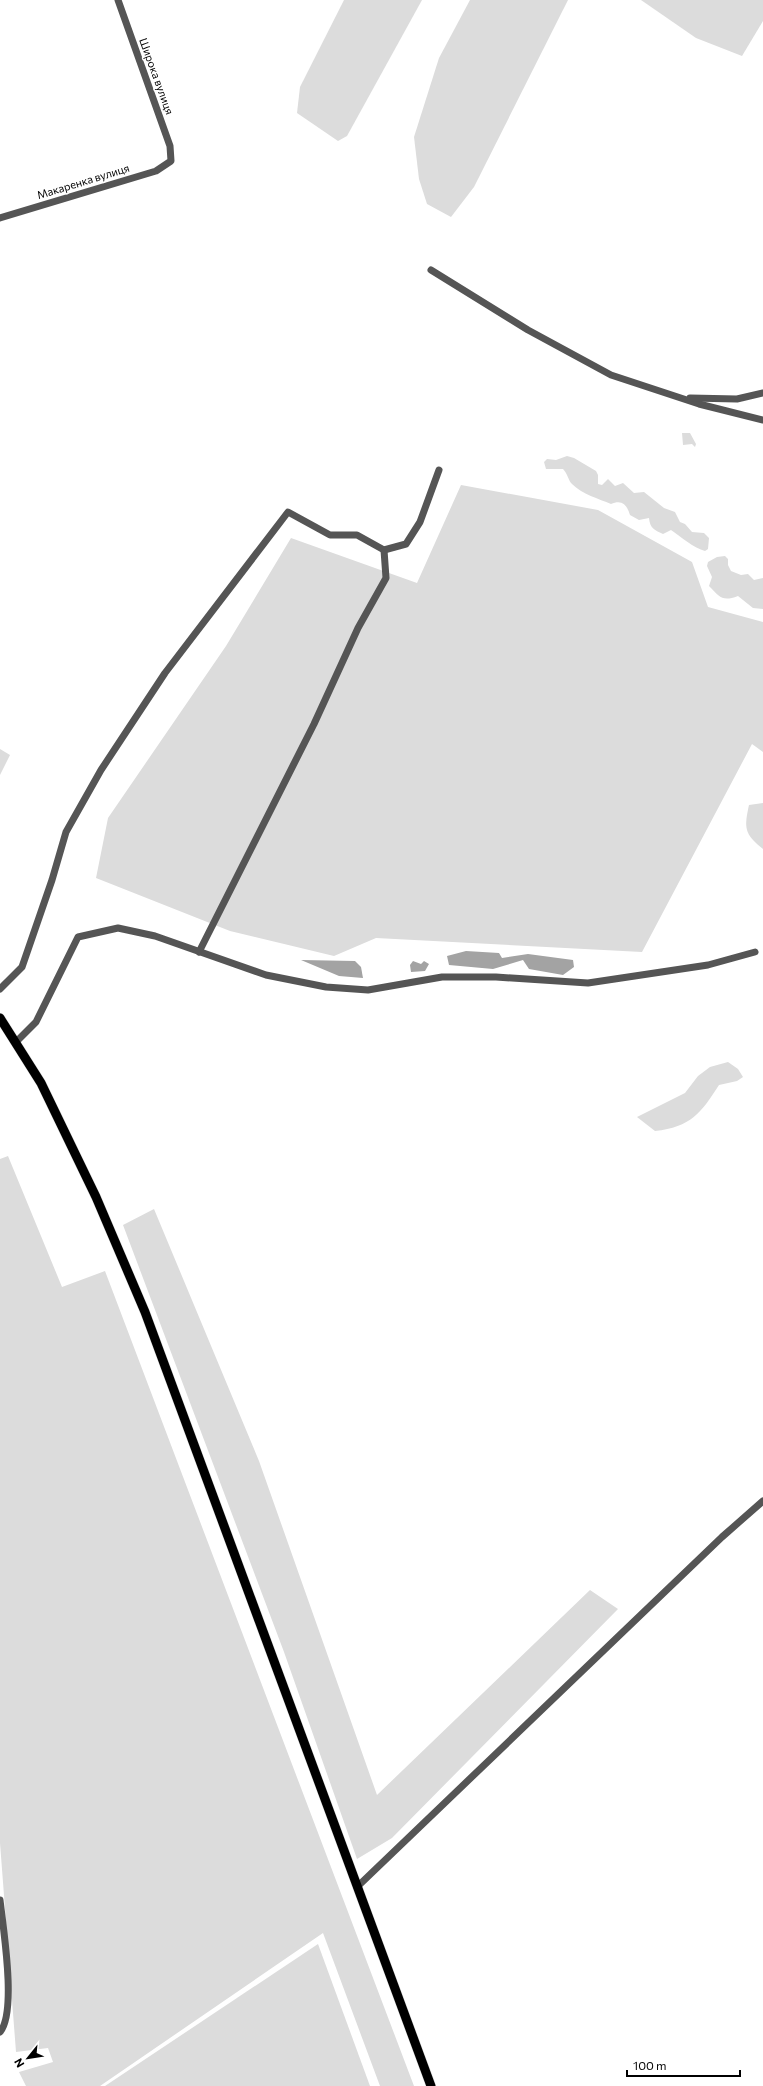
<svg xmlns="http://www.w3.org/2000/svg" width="763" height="2086" font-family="Commissioner,sans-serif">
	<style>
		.green { fill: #dcdcdc }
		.water { fill: #a3a3a3 }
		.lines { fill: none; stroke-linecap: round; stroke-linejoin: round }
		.major-casing { stroke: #dbdbdb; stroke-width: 10 }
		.minor { stroke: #555; stroke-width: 7 }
		.major { stroke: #000; stroke-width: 9 }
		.labels { text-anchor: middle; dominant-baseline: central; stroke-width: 3; stroke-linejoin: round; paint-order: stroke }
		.street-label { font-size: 11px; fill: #000; stroke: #fff }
	</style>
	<rect width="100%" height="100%" fill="#fff"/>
	<g class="green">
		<polygon points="344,0 422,0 347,136 338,141 297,113 300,87"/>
		<polygon points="470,0 568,0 474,187 451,217 427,204 419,179 414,137 439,58"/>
		<polygon points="641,0 763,0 763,21 742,56 696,38"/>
		<polygon points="682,433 690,433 696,444 695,447 692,444 683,445"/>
		<path d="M567,456L574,458L596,471L598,475V484L602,485L608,479L615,486L623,483L634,493L644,492L664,508L675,512L680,522L685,524L692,532L704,533L709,538L708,549L705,551C694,548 681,537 671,530L663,534C654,530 650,528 649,518L639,520L630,515C627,505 622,499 611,504C599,499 582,494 572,484C568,480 568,474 563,469H546L544,462L547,459L556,460Z"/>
		<polygon points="461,485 598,510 692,562 708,607 763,622 763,752 752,744 642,952 376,938 334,956 230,931 96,878 108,818 226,646 291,538 417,583"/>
		<path d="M725,556L728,559V565L731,571L741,575L748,574L754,580L763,578V609L753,608L738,596C722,602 720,597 709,586L712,577L707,566L708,562L717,557Z"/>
		<polygon points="0,749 10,755 0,775"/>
		<path d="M763,803V849C744,834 744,828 749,805Z"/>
		<path d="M728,1062L738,1069L743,1077L737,1081L719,1085C701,1113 691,1127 655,1131L637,1117L685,1093L698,1076L710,1067Z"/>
		<polygon points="8,1156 62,1287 105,1271 414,2086 380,2086 323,1933 100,2086 26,2086 19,2072 53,2062 48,2048 16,2052 0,1843 0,1159"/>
		<polygon points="154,1209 259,1461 377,1795 590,1590 618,1609 392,1838 357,1859 284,1652 123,1225"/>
		<polygon points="318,1944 370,2086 105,2086"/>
	</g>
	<g class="water">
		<polygon points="466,951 499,953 502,958 528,954 573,960 574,967 563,975 529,969 523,960 493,969 449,965 447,956"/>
		<polygon points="301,960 355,961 361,967 363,978 339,976"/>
		<polygon points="413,961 421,964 424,961 429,964 425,971 411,972 410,965"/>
	</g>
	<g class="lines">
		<g class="major-casing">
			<polyline id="major" points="0,1018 41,1083 96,1197 145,1312 431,2086"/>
		</g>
		<g class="minor">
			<polyline points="0,218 156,171 171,161 170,146 118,0"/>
			<polyline points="431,270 528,330 611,375 699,404 763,420"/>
			<polyline points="690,398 737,399 763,393"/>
			<polyline points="199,952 314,724 358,628 386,578 384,550"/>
			<polyline points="0,989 22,967 52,880 66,832 101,770 165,673 288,512 330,535 357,535 384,550 406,544 420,522 439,470"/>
			<polyline points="16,1042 36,1022 78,937 118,928 155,936 266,975 326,987 368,990 442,977 496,977 588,983 708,965 755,952"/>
			<polyline points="357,1887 722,1537 763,1501"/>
			<path d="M0,1900C3,1927 17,2012 0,2032"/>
		</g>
		<use href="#major" class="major"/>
	</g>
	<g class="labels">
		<g class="street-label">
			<text transform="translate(157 76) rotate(70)">Широка вулиця</text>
			<text transform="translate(83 181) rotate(-17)">Макаренка вулиця</text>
		</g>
	</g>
	<g transform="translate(28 2058) rotate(240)" stroke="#ffffff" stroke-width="3" paint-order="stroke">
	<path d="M0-3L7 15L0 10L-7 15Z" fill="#000000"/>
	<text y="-6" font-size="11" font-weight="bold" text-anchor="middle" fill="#000000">N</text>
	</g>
	<path d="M627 2070v6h113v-6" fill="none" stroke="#000000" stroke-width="2"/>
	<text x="633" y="2070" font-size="12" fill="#000000" stroke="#ffffff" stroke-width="3" paint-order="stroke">100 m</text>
</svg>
